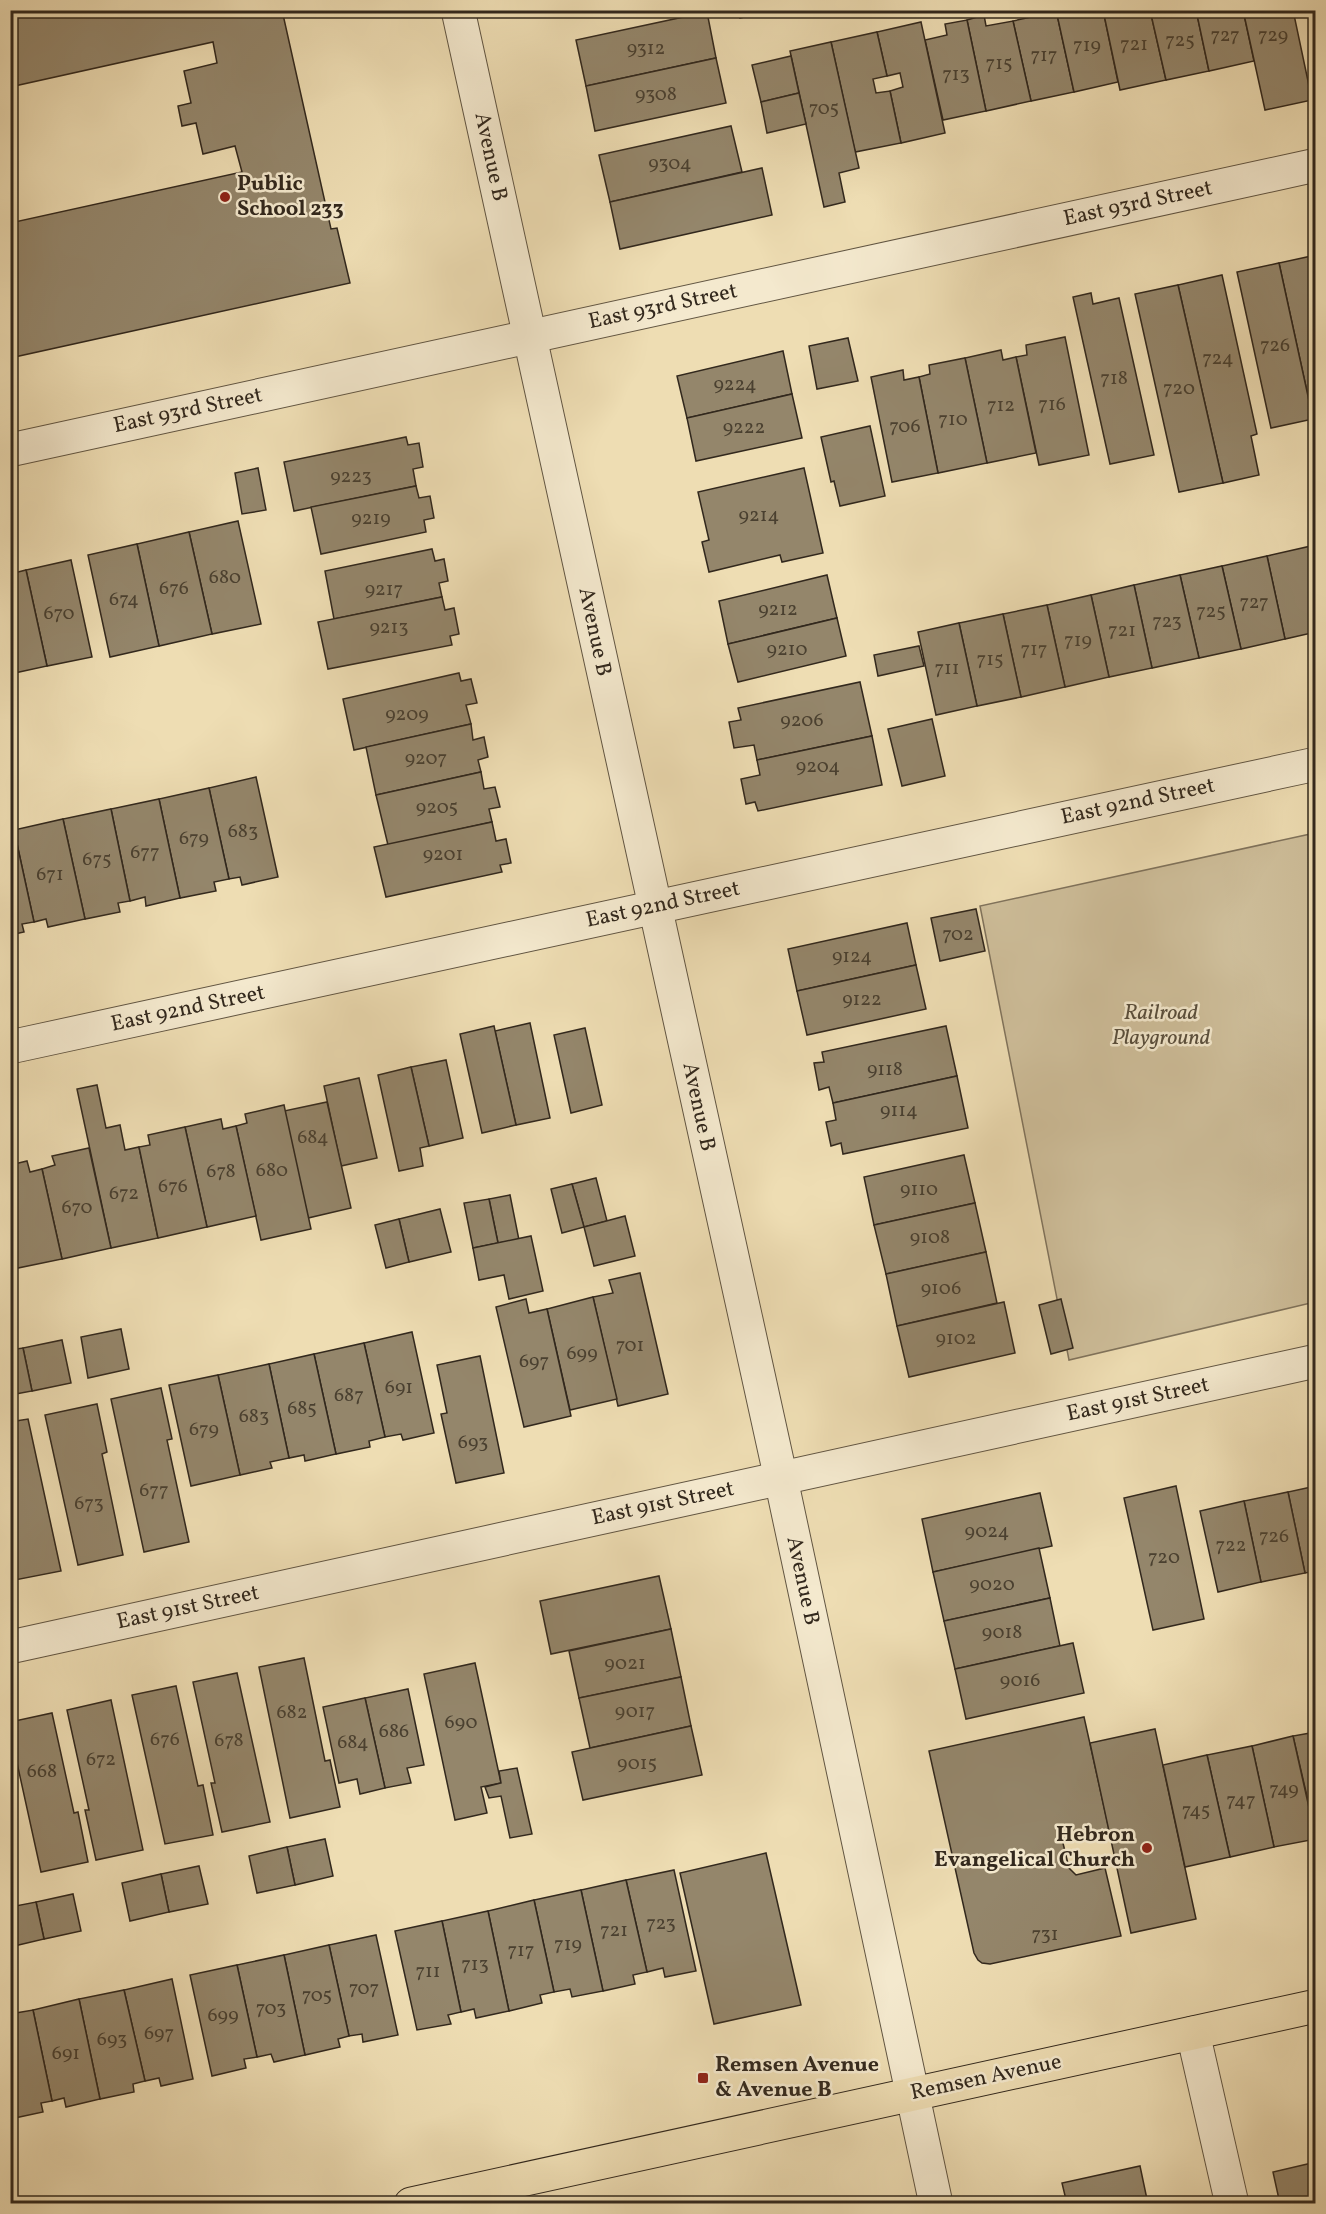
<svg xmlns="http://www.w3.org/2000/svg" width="1326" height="2214" font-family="Vollkorn,serif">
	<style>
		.green { fill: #cebe9a; stroke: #80735c; stroke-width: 1.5 }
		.building { fill: #94866b; stroke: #32281d; stroke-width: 1.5 }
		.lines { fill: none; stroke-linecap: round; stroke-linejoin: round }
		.minor-casing { stroke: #615542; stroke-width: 35 }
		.major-casing { stroke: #32281d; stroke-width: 35 }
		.minor { stroke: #f4e9ce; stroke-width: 33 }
		.major { stroke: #eeddb3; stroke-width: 33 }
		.poi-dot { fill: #8f2418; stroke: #f4e9ce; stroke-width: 2 }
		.labels { text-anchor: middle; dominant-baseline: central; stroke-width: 5; stroke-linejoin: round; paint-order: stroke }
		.number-label { font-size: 20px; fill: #4a4030 }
		.street-label { font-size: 22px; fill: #32281d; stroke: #f4e9ce }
		.poi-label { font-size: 22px; font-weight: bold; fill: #32281d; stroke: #f4e9ce; text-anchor: start }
		.park-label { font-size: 22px; font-style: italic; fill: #594e3c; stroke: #f4e9ce }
	</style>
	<rect width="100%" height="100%" fill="#eeddb3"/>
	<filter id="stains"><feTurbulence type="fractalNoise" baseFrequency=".00333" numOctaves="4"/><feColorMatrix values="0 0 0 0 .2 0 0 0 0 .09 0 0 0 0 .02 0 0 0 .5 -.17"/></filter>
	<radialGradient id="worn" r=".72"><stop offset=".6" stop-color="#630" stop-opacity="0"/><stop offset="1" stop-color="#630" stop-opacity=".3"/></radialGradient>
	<polygon class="green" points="1315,833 1315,1302 1069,1360 980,906"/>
	<g class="building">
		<polygon points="10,10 282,10 331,229 337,228 350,283 10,358 10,223 242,172 235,146 203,154 196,123 182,126 178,106 191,103 184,71 217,63 213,42 10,87"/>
		<polygon points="571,10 602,10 572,17"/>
		<polygon points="738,10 773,10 740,18"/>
		<polygon points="1034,10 1056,10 1074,92 1031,101 1013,21 1036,16"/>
		<polygon points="1056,10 1103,10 1118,82 1074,92"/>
		<polygon points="1103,10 1150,10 1166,80 1120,90"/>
		<polygon points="1150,10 1196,10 1209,71 1166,80"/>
		<polygon points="1196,10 1243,10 1254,61 1209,71"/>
		<polygon points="1243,10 1293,10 1312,100 1265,110"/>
		<polygon points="707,12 716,58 586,86 576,40"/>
		<polygon points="984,15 986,26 1013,21 1031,101 986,111 967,20"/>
		<polygon points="967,20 986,111 943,120 925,40 947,35 945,24"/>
		<polygon points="921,22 945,133 901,143 890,91 903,87 900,73 887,76 877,32"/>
		<polygon points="877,32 887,76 873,79 876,93 890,91 901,143 855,152 831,42"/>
		<polygon points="831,42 859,168 839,173 845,202 824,207 790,51"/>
		<polygon points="791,56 799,93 761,102 752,65"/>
		<polygon points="716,58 726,103 595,131 586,86"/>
		<polygon points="799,93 806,124 767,133 761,102"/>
		<polygon points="731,126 742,172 610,202 599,155"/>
		<polygon points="762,168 772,215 620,249 610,202"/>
		<polygon points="1316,255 1316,418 1313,419 1279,263"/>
		<polygon points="1279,263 1313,419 1271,428 1237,272"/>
		<polygon points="1222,275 1257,434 1251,436 1259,475 1223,483 1178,285"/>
		<polygon points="1178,285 1223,483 1179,492 1135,294"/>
		<polygon points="1091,293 1093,304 1119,298 1154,455 1110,464 1073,297"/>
		<polygon points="1065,337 1089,455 1039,465 1016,357 1027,355 1026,345"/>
		<polygon points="848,338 858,381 817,389 809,346"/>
		<polygon points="1001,350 1003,360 1016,357 1036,453 987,463 965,358"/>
		<polygon points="783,351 792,394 687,418 677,376"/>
		<polygon points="965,358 987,463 938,473 919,377 930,374 929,365"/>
		<polygon points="903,370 904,380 919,377 938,473 892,482 871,377"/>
		<polygon points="792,394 802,438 696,461 687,418"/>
		<polygon points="870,426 885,496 840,506 834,481 831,482 821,437"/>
		<polygon points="406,437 408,445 419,443 423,467 413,469 416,486 294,511 284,462"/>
		<polygon points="258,468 266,510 242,514 235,473"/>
		<polygon points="804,468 823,553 782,562 780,555 709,572 702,542 709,540 698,492"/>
		<polygon points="416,486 419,498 430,496 434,518 424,520 426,532 321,554 311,507"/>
		<polygon points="238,521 261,624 212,634 189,532"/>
		<polygon points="189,532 212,634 159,646 137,544"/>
		<polygon points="137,544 159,646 110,657 88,555"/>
		<polygon points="1311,546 1316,569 1316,632 1285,639 1267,556"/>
		<polygon points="432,549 435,561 444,559 448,581 439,583 442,597 334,619 325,571"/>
		<polygon points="1267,556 1285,639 1241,649 1222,566"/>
		<polygon points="71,560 92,657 47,666 26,570"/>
		<polygon points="1222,566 1241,649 1199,658 1180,575"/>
		<polygon points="26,570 47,666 10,674 10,574"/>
		<polygon points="827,575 837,618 728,644 719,601"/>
		<polygon points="1180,575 1199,658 1152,668 1134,585"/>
		<polygon points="1134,585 1152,668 1109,677 1091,595"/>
		<polygon points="1091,595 1109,677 1065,687 1047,605"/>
		<polygon points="442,597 445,610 454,608 459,634 450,636 452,645 328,669 318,622"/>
		<polygon points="1047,605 1065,687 1021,697 1003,614"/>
		<polygon points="1003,614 1021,697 977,706 959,623"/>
		<polygon points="837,618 846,656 738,682 728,644"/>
		<polygon points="959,623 977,706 936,715 918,632"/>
		<polygon points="919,646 924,666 878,676 874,655"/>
		<polygon points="459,673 461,681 471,679 477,703 466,705 471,724 354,750 343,699"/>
		<polygon points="860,682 872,736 757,760 754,745 734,748 729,722 741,720 738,708"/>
		<polygon points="932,719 945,776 902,786 888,729"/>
		<polygon points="471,724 473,740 484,737 488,757 478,760 481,772 376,795 366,747"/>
		<polygon points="872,736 882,785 758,811 755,802 746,804 741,779 760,775 757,760"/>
		<polygon points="481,772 484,789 495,787 500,807 489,809 492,822 388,845 376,795"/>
		<polygon points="256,777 278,877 242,885 240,877 229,879 209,788"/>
		<polygon points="209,788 229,879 214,882 216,891 180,898 159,799"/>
		<polygon points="159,799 180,898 146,906 145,897 130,901 111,809"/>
		<polygon points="111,809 130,901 118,903 120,912 85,919 63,819"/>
		<polygon points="63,819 85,919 48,927 46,919 34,922 14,830"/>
		<polygon points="492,822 496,841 506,839 511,863 500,865 502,872 386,897 374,847"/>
		<polygon points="14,830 34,922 22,924 24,932 10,935 10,831"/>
		<polygon points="976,909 985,951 940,961 931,918"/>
		<polygon points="907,923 916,965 797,991 788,949"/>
		<polygon points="916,965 926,1009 807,1035 797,991"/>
		<polygon points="530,1023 550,1118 516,1125 495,1031"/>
		<polygon points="494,1026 516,1125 482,1133 460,1034"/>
		<polygon points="946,1026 957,1076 833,1103 829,1087 819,1090 814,1063 824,1062 822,1052"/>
		<polygon points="585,1028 602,1105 571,1113 554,1035"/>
		<polygon points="446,1060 463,1138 429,1146 411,1067"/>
		<polygon points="411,1067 429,1146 420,1148 423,1166 399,1171 378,1075"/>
		<polygon points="957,1076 968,1128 843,1154 841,1143 831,1146 826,1122 836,1120 833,1103"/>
		<polygon points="359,1078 377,1158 341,1166 324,1086"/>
		<polygon points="97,1085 106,1128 120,1125 125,1150 139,1147 158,1238 111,1248 77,1089"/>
		<polygon points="327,1102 351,1208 308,1218 284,1111"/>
		<polygon points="284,1105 311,1229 261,1240 236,1126 247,1123 245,1114"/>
		<polygon points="221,1119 223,1129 236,1126 256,1216 207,1227 185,1127"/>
		<polygon points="185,1127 207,1227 158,1238 139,1147 150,1145 148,1135"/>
		<polygon points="89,1148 111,1248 62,1259 42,1169 55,1165 52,1156"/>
		<polygon points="964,1155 975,1203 874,1225 864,1177"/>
		<polygon points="27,1161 30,1172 42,1169 62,1259 13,1269 10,1256 10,1165"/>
		<polygon points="596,1178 607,1221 584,1227 572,1184"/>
		<polygon points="572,1184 584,1227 562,1233 551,1189"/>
		<polygon points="510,1195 519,1240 498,1243 489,1199"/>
		<polygon points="489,1199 498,1243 473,1248 464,1203"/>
		<polygon points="975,1203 986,1252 886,1274 874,1225"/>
		<polygon points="440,1209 451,1252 409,1262 399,1219"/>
		<polygon points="625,1216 635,1256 594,1266 584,1227"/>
		<polygon points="399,1219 409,1262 386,1268 375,1225"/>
		<polygon points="531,1236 543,1291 509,1299 504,1275 479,1280 473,1248"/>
		<polygon points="986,1252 997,1303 897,1326 886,1274"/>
		<polygon points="640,1273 668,1394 618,1406 593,1297 613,1293 609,1280"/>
		<polygon points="593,1297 617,1399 570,1410 547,1309"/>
		<polygon points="526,1299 529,1313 547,1309 571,1416 524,1427 496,1307"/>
		<polygon points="1061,1299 1073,1348 1051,1354 1039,1305"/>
		<polygon points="1004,1302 1015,1353 909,1377 897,1326"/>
		<polygon points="121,1329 129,1369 88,1378 81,1337"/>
		<polygon points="412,1332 434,1433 403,1440 401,1434 385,1437 364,1343"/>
		<polygon points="62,1340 71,1383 32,1391 23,1348"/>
		<polygon points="364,1343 385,1437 369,1441 370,1447 336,1454 314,1354"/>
		<polygon points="23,1348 32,1391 10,1395 10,1350"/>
		<polygon points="314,1354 336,1454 305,1461 304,1455 289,1458 269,1364"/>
		<polygon points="480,1356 504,1473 456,1483 441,1414 447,1413 437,1365"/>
		<polygon points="269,1364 289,1458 270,1462 272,1468 240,1475 218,1375"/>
		<polygon points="218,1375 240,1475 191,1486 169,1385"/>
		<polygon points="161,1388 172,1439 167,1440 189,1542 144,1552 111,1399"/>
		<polygon points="97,1404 107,1452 102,1454 123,1555 78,1565 45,1415"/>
		<polygon points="28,1419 61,1571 15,1580 10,1559 10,1422"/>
		<polygon points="1176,1486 1204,1619 1153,1630 1124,1498"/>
		<polygon points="1316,1486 1316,1571 1305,1573 1288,1492"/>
		<polygon points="1288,1492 1305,1573 1261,1582 1244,1501"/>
		<polygon points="1040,1493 1052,1546 933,1572 922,1519"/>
		<polygon points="1244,1501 1261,1582 1218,1592 1200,1511"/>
		<polygon points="1039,1548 1050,1598 944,1621 933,1572"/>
		<polygon points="659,1576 671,1629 551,1654 540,1601"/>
		<polygon points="1050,1598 1060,1646 955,1669 944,1621"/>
		<polygon points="671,1629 681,1677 579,1698 569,1651"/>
		<polygon points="1073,1643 1084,1693 966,1719 955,1669"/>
		<polygon points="304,1658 325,1761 330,1760 340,1807 290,1818 259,1667"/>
		<polygon points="475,1663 501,1783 481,1787 487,1813 455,1820 424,1674"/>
		<polygon points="237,1673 270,1822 222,1832 211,1783 215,1783 193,1682"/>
		<polygon points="681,1677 691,1726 590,1748 579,1698"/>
		<polygon points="176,1686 198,1786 203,1785 213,1835 165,1844 132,1695"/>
		<polygon points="408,1689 424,1765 407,1768 411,1783 385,1788 365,1698"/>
		<polygon points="365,1698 385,1788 360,1794 357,1779 339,1783 323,1707"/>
		<polygon points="111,1700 143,1850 96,1860 85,1810 89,1810 67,1710"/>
		<polygon points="52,1713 74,1813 78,1812 88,1862 41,1872 10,1731 10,1722"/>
		<polygon points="1084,1717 1109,1829 1062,1839 1069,1868 1076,1875 1105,1868 1121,1936 990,1964 982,1963 978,1960 974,1953 929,1751"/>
		<polygon points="691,1726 702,1775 583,1800 572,1752"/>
		<polygon points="1155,1729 1196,1919 1131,1933 1090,1743"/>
		<polygon points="1316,1732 1316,1835 1293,1736"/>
		<polygon points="1293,1736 1316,1839 1274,1847 1252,1746"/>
		<polygon points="1252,1746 1274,1847 1230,1857 1207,1755"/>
		<polygon points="1207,1755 1230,1857 1185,1867 1163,1765"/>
		<polygon points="517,1768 532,1834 510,1838 501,1796 489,1798 485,1787 501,1783 499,1771"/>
		<polygon points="325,1839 333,1876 295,1885 287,1847"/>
		<polygon points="10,1847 17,1877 10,1879"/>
		<polygon points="287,1847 295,1885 257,1893 249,1856"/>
		<polygon points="766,1853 801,2005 714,2024 680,1873"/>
		<polygon points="199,1866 208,1904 169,1912 161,1874"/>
		<polygon points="674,1870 696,1971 665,1977 663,1968 647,1972 626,1880"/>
		<polygon points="161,1874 169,1912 130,1921 122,1883"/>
		<polygon points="626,1880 647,1972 633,1975 635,1984 603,1991 581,1890"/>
		<polygon points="581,1890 603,1991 572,1997 570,1989 554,1992 534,1900"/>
		<polygon points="73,1894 81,1931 44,1939 36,1902"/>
		<polygon points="534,1900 554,1992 540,1995 542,2003 509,2011 488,1911"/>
		<polygon points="36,1902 44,1939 10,1947 10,1907"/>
		<polygon points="488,1911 509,2011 476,2018 474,2009 461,2012 442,1921"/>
		<polygon points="442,1921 461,2012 448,2015 451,2024 417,2030 395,1931"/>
		<polygon points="376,1935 398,2035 363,2042 362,2034 349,2036 329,1945"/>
		<polygon points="329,1945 349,2036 338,2039 340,2047 305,2055 284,1955"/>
		<polygon points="284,1955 305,2055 274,2062 271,2054 257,2057 237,1965"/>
		<polygon points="237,1965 257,2057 244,2059 246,2068 212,2076 190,1975"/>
		<polygon points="172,1979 193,2079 161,2086 159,2078 145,2081 124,1990"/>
		<polygon points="124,1990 145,2081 133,2084 134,2092 100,2099 79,1999"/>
		<polygon points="79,1999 100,2099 66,2107 64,2098 52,2101 33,2010"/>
		<polygon points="33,2010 52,2101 41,2103 43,2112 10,2119 10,2014"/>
		<polygon points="1316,2162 1316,2204 1280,2204 1273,2172"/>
		<polygon points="1140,2166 1148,2204 1067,2204 1062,2183"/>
	</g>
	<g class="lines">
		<g class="minor-casing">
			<g id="minor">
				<polyline points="458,10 781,1479 936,2204"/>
				<polyline points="10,450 1316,165"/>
				<polyline points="10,1047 1316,764"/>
				<polyline points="10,1647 1316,1361"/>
				<polyline points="1193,2033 1232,2204"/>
			</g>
		</g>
		<g class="major-casing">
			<polyline id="major" points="411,2204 1316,2006"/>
		</g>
		<use href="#minor" class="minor"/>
		<use href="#major" class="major"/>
	</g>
	<g class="poi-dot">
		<circle cx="225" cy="197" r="6"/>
		<circle cx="1147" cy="1848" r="6"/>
		<rect x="697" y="2072" width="12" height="12" rx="3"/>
	</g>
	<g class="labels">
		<g class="number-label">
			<text x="1225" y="36">727</text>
			<text x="1273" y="36">729</text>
			<text x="1180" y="41">725</text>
			<text x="1134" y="45">721</text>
			<text x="1087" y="46">719</text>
			<text x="646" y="49">9312</text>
			<text x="1044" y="56">717</text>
			<text x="999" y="64">715</text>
			<text x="956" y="75">713</text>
			<text x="656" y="95">9308</text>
			<text x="824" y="109">705</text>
			<text x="670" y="164">9304</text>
			<text x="1275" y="346">726</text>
			<text x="1218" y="359">724</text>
			<text x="1114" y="379">718</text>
			<text x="735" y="385">9224</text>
			<text x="1179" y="389">720</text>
			<text x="1052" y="405">716</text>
			<text x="1001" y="406">712</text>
			<text x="953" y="420">710</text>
			<text x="905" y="427">706</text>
			<text x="744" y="428">9222</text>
			<text x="351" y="477">9223</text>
			<text x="759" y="516">9214</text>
			<text x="371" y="519">9219</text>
			<text x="225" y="578">680</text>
			<text x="174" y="589">676</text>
			<text x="384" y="590">9217</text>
			<text x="124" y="600">674</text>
			<text x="1254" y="603">727</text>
			<text x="778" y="610">9212</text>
			<text x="1211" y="612">725</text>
			<text x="59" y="614">670</text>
			<text x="1167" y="622">723</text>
			<text x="389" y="628">9213</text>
			<text x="1122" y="631">721</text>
			<text x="1078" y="641">719</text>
			<text x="787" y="650">9210</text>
			<text x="1034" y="650">717</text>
			<text x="990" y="660">715</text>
			<text x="947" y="669">711</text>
			<text x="407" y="715">9209</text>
			<text x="802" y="721">9206</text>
			<text x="426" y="759">9207</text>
			<text x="818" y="767">9204</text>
			<text x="437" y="808">9205</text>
			<text x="243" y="832">683</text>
			<text x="194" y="839">679</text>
			<text x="145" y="853">677</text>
			<text x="443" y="855">9201</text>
			<text x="97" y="860">675</text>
			<text x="50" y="875">671</text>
			<text x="958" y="935">702</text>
			<text x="852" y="957">9124</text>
			<text x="862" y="1000">9122</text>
			<text x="885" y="1070">9118</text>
			<text x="899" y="1111">9114</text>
			<text x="313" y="1138">684</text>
			<text x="272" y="1171">680</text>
			<text x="221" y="1172">678</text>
			<text x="173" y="1187">676</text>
			<text x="919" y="1190">9110</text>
			<text x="124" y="1194">672</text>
			<text x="77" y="1208">670</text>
			<text x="930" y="1238">9108</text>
			<text x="941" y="1289">9106</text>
			<text x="956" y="1339">9102</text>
			<text x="630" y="1346">701</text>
			<text x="582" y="1354">699</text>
			<text x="534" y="1362">697</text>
			<text x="399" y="1388">691</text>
			<text x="349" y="1396">687</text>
			<text x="302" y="1409">685</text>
			<text x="254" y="1417">683</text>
			<text x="204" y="1430">679</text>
			<text x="473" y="1443">693</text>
			<text x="154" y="1491">677</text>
			<text x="89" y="1504">673</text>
			<text x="987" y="1532">9024</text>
			<text x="1274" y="1537">726</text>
			<text x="1231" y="1546">722</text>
			<text x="1164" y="1558">720</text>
			<text x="992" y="1585">9020</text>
			<text x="1002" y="1633">9018</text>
			<text x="625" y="1664">9021</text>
			<text x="1020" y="1681">9016</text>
			<text x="635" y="1712">9017</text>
			<text x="292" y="1713">682</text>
			<text x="461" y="1723">690</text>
			<text x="394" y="1732">686</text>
			<text x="165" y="1740">676</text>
			<text x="229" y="1741">678</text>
			<text x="353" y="1743">684</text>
			<text x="101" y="1760">672</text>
			<text x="637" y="1764">9015</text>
			<text x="42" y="1772">668</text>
			<text x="1284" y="1790">749</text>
			<text x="1241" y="1801">747</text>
			<text x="1196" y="1811">745</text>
			<text x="661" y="1924">723</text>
			<text x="614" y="1931">721</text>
			<text x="1045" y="1935">731</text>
			<text x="568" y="1945">719</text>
			<text x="521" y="1951">717</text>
			<text x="475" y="1965">713</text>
			<text x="428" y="1972">711</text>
			<text x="364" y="1989">707</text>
			<text x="317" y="1996">705</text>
			<text x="271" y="2009">703</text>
			<text x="223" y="2016">699</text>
			<text x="159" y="2034">697</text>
			<text x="112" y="2040">693</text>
			<text x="66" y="2054">691</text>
		</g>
		<g class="street-label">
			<text transform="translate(490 157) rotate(78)">Avenue B</text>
			<text transform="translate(1138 204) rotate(-12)">East 93rd Street</text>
			<text transform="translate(663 307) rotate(-12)">East 93rd Street</text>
			<text transform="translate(188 411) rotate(-12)">East 93rd Street</text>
			<text transform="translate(594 632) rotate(78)">Avenue B</text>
			<text transform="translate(1138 802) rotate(-12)">East 92nd Street</text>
			<text transform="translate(663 905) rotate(-12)">East 92nd Street</text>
			<text transform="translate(188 1009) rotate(-12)">East 92nd Street</text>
			<text transform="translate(698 1107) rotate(78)">Avenue B</text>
			<text transform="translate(1138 1400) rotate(-12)">East 91st Street</text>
			<text transform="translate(663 1504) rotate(-12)">East 91st Street</text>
			<text transform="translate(802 1581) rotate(78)">Avenue B</text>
			<text transform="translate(188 1608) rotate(-12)">East 91st Street</text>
			<text transform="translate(986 2078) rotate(-12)">Remsen Avenue</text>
		</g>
		<g class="poi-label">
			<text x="237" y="184">Public<tspan x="237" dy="25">School 233</tspan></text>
			<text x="1135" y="1835" text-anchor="end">Hebron<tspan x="1135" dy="25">Evangelical Church</tspan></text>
			<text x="715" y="2065">Remsen Avenue<tspan x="715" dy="25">&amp; Avenue B</tspan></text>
		</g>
		<g class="park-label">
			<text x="1161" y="1013">Railroad<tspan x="1161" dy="25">Playground</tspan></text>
		</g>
	</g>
	<rect width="1326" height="2214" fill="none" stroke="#eeddb3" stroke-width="36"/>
	<rect x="12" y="12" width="1302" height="2190" fill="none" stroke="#32281d" stroke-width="3"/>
	<rect x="18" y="18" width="1290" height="2178" fill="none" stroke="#32281d" stroke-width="1.5"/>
	<rect width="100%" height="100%" filter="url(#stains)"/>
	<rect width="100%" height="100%" fill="url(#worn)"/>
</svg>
